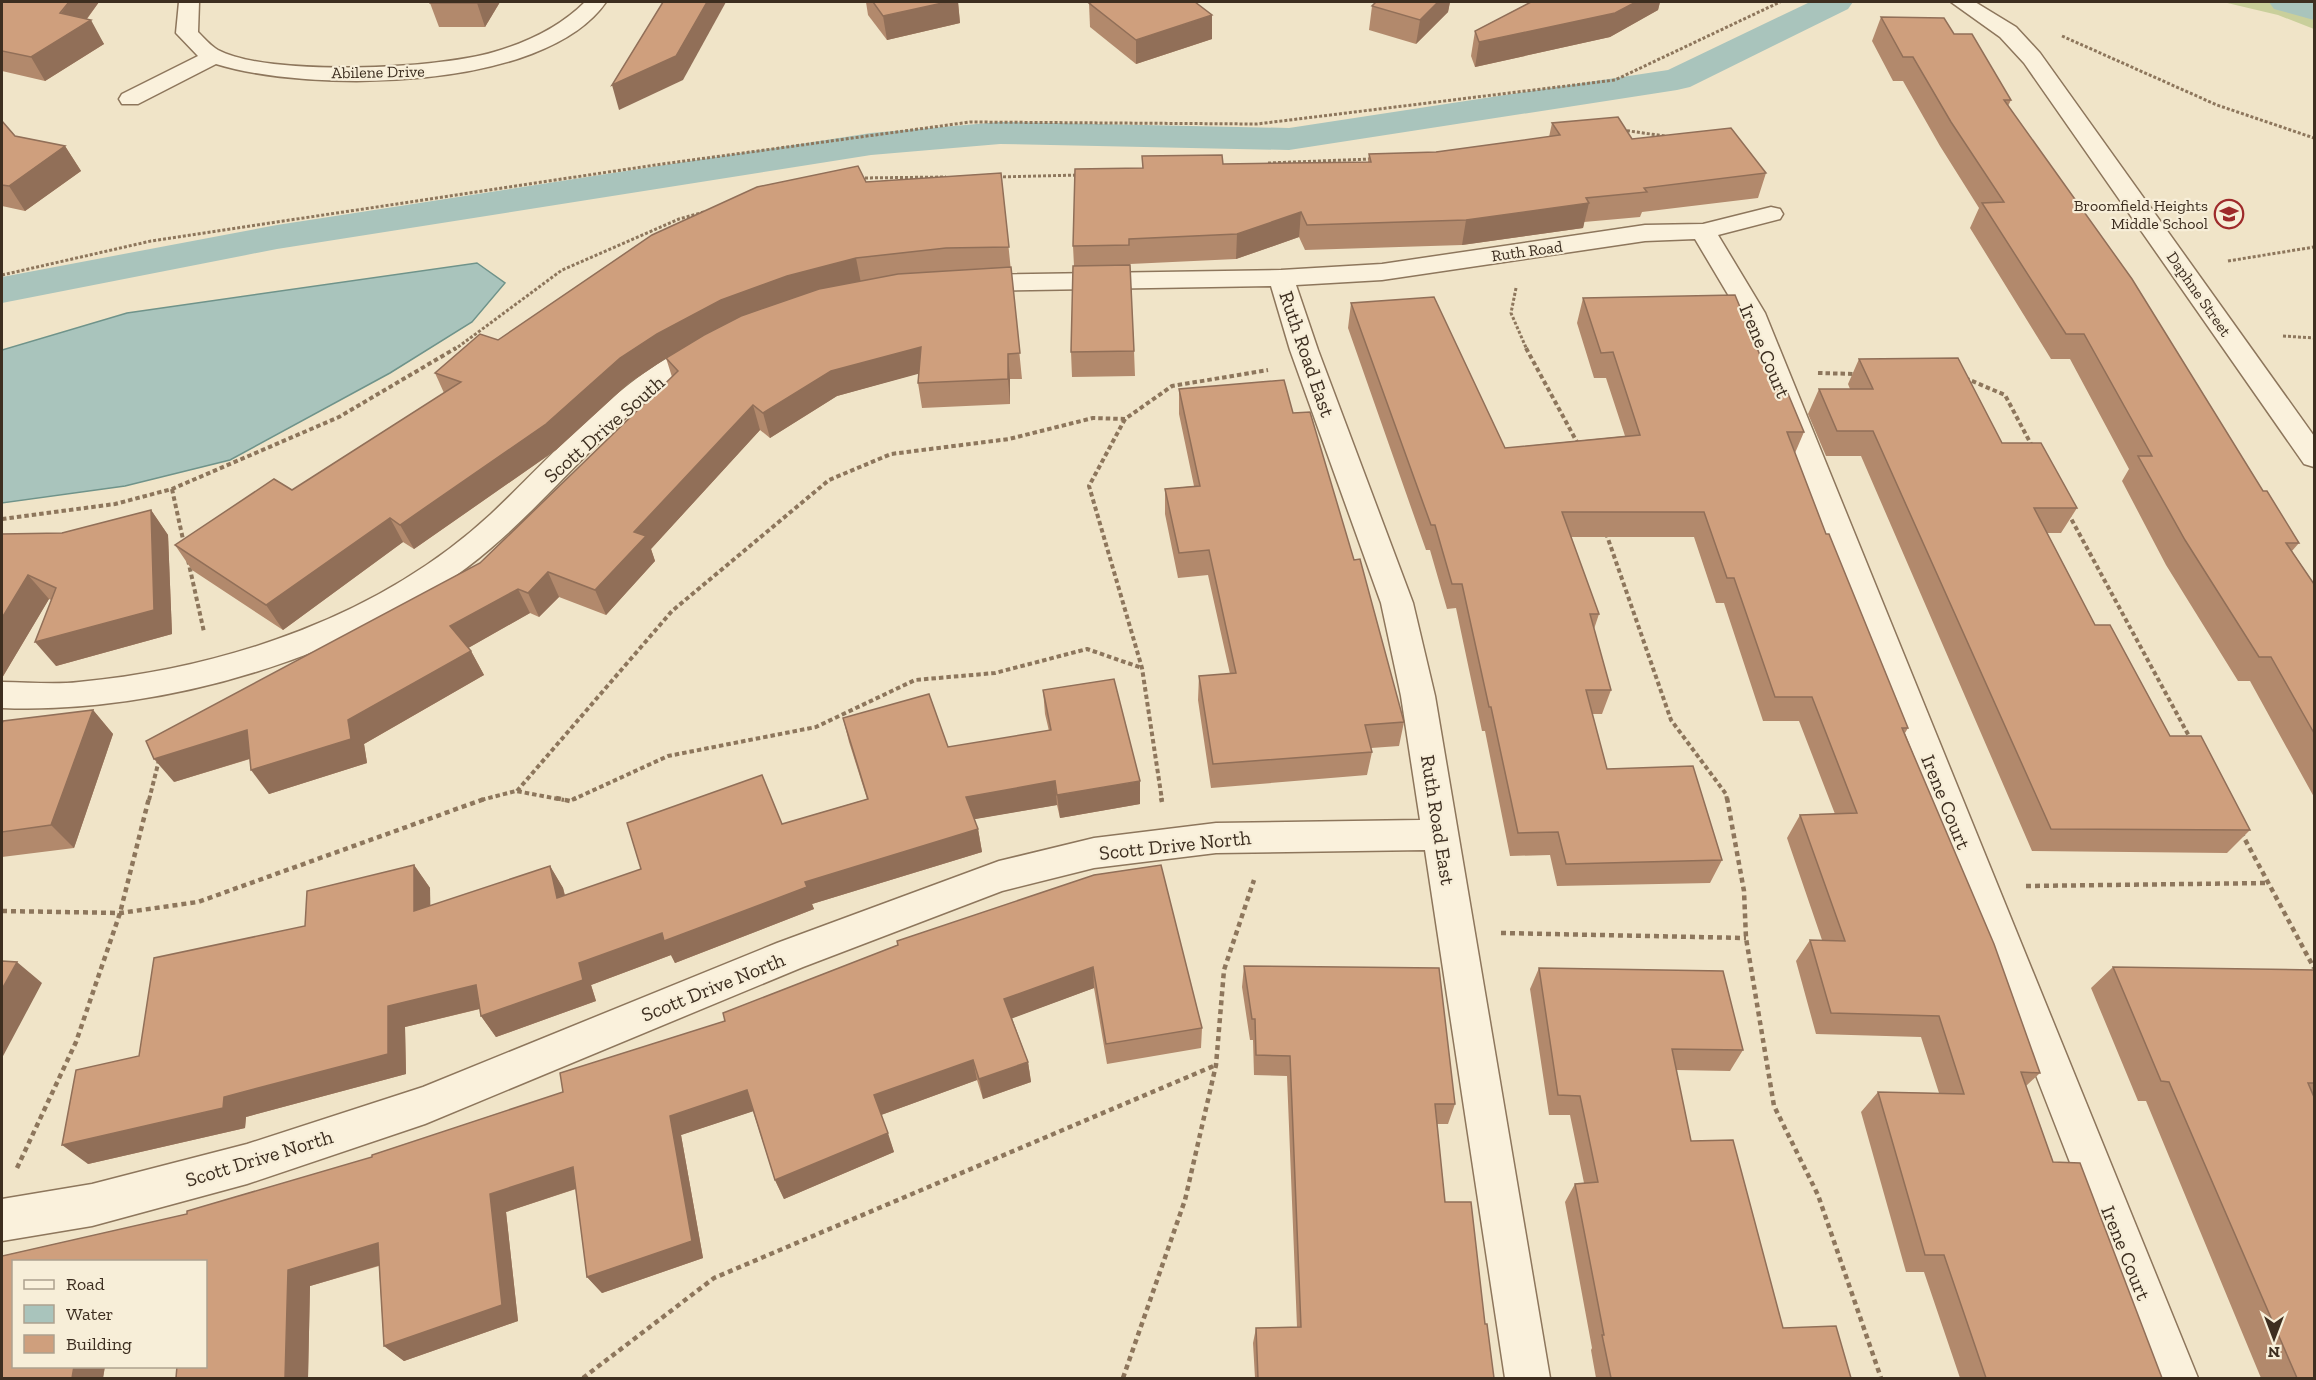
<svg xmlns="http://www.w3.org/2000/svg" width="2316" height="1380" font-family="'Zilla Slab',serif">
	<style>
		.green { fill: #c9cf9b }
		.water { fill: #a9c4bc; stroke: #6f938a; stroke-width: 1.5 }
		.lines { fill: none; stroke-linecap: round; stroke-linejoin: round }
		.canal { fill: #a9c4bc; fill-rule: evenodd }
		.street-casing { stroke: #8d765c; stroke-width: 3 }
		.path-far2 { stroke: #8d765c; stroke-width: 3; stroke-dasharray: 3 2; stroke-linecap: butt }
		.path-far1 { stroke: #8d765c; stroke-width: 4; stroke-dasharray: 4.5 3; stroke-linecap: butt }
		.path { stroke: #8d765c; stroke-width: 4.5; stroke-dasharray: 5 4; stroke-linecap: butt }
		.street { fill: #faf1dc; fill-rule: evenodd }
		.wall { fill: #b2896c }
		.shaded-wall { fill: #916f58 }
		.building { fill: #cf9f7d; stroke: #916f58; stroke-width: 1.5 }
		.labels { text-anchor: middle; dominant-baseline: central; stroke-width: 4.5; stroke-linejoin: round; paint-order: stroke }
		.far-street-label { font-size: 16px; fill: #3d2e20; stroke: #f7eed8 }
		.far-poi-label { font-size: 16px; fill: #3d2e20; stroke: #f7eed8; text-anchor: end }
		.street-label { font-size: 20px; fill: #3d2e20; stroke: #f7eed8 }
	</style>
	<rect width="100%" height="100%" fill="#f0e4c8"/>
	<polygon class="green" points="2223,2 2314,2 2314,29 2278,15"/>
	<polygon class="water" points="477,263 505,283 472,322 390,373 230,460 125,486 2,503 2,350 127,313"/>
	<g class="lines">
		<g class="canal">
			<polygon points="1810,2 1853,2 1848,9 1690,87 1677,90 1289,150 1000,144 871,155 277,249 2,303 2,277 277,225 871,133 1000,122 1289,128 1668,70"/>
			<polygon points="2269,2 2314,2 2314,20 2274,9"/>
		</g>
		<g class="street-casing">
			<g id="street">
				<path d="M179,2H199L198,32C204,38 211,46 218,50C269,77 438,69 494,52C528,42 560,27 585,2H606C544,92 310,93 216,64L138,104H122L119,99L122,94L198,56L176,33Z"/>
				<polygon points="1951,2 1975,2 2016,27 2040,53 2314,436 2314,467 2304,464 2024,63 2000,37"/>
				<polygon points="1771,207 1780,209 1783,214 1780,219 1718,235 1765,313 2198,1378 2154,1378 1739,313 1695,239 1645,241 1382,280 1296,285 1318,350 1413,603 1435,696 1550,1378 1505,1378 1425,850 1216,853 1094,868 1002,891 803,967 425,1124 247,1184 92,1226 2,1241 2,1199 92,1184 247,1144 423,1087 777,943 999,861 1094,838 1216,823 1420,820 1401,696 1381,603 1290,350 1271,286 968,291 959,289 955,283 959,277 968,275 1281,270 1382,264 1645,225 1703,224"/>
				<path d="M709,340L719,343L723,349L719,355C700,365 681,375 664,387C600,433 551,497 491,548C369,654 162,715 2,708V682C28,682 53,685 79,682C227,668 381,616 491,514C548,461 634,360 709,340Z"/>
			</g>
		</g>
		<g class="path-far2">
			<polyline points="2062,36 2217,105 2314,138"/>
			<polyline points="1622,130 1665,136"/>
			<polyline points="1268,163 1371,159"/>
			<polyline points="998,177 1078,175"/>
			<polyline points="860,178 946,177"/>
			<polyline points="2228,261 2314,247"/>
			<polyline points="2,275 151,241 655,165 970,122 1257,124 1615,80 1780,2"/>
			<polyline points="1516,288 1511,313 1527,350"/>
			<polyline points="2283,336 2314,338"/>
			<polyline points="454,350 562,270 679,219 704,212"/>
		</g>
		<g class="path-far1">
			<polyline points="1526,348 1578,444"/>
			<polyline points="1818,373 1856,374"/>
			<polyline points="1965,378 2005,395 2032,446"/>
			<polyline points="1125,419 1089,486 1142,668 1162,800"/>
			<polyline points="172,489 184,544"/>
			<polyline points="2068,513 2190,738"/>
			<polyline points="2,519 115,504 172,489 339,417 456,348"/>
			<polyline points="1606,533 1671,720 1726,794 1727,800"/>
			<polyline points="188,560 204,632"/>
			<polyline points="517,791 672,611 829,480 891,454 1009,439 1093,418 1125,419 1172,386 1268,370"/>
			<polyline points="149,800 159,760"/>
			<polyline points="481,800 516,791 564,800"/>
			<polyline points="572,800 668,756 816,727 915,680 995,673 1087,649 1142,668"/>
		</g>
		<g class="path">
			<polyline points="556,798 570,801 576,798"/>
			<polyline points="1161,798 1162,802"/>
			<polyline points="1727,798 1744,891 1746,938 1774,1106 1818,1195 1881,1378"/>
			<polyline points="2241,832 2314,968"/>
			<polyline points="2026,886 2269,883"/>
			<polyline points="2,911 120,913 198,902 487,798"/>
			<polyline points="1501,933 1746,938"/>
			<polyline points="17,1168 76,1042 120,913 149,798"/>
			<polyline points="583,1378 714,1278 1216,1065"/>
			<polyline points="1123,1378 1185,1200 1216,1065 1224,970 1254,880"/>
		</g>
		<use href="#street" class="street"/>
	</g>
	<g class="wall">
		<polygon points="2,2 99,2 87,19 104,44 45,81 2,71"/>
		<polygon points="500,2 485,27 439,27 430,3"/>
		<polygon points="866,2 958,2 960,23 887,40 868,15"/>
		<polygon points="1376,2 1450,2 1448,12 1416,44 1369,30 1372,6"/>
		<polygon points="1531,2 1660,2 1658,10 1610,37 1475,67 1471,56 1475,31"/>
		<polygon points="1089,3 1212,39 1136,64 1090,27"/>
		<polygon points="1881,17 1954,34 2011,100 2008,106 2263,491 2299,543 2292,551 2314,584 2314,797 2250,681 2238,681 2166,565 2122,481 2129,469 2070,359 2051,359 1970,228 1979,208 1940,146 1903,81 1893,81 1872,41"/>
		<polygon points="2,121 15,136 65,146 81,171 25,211 2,206"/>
		<polygon points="1552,123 1632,139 1766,173 1758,198 1642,212 1640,217 1584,222 1583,228 1462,245 1305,250 1299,237 1236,259 1130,264 1134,351 1135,376 1072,377 1071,352 1074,266 1073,246 1223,164 1368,162 1369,154 1436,152 1549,137"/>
		<polygon points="1001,173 1022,379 1010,379 1010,404 922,408 918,383 919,373 837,396 770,438 760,430 651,549 655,561 606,615 559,597 539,617 530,613 468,648 471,651 484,675 364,744 367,763 269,794 250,759 174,782 480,563 672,377 666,358 629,383 556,450 414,549 403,542 283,630 192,570 175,545 292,490 444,393 435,373 498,340 866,182"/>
		<polygon points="1583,298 1774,389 1804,432 1795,453 1826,534 1908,728 1905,733 2040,1073 2026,1086 2053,1162 2162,1378 1960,1378 1924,1272 1906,1272 1861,1112 1878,1092 1939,1093 1921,1037 1816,1034 1796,961 1810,940 1822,940 1787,838 1800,815 1835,814 1799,721 1763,721 1724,603 1716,603 1694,537 1571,537 1599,614 1594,629 1611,690 1602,714 1592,714 1607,769 1722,860 1710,883 1557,886 1550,855 1510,856 1485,731 1482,731 1456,608 1447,609 1430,550 1426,550 1348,328 1351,303 1505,448 1625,436 1606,378 1594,378 1577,323"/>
		<polygon points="1859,359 2002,443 2077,508 2061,533 2047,533 2095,625 2170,736 2250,830 2227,853 2032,851 1861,456 1826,456 1808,414 1819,389 1850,389 1848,384"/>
		<polygon points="1179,389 1293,413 1354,560 1404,722 1399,746 1371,748 1372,752 1367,775 1211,788 1198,700 1199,676 1230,674 1208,575 1178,578 1165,514 1165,489 1194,486 1179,414"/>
		<polygon points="151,510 168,535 172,634 56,666 51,600 49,599 2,678 2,534 62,533"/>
		<polygon points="1043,690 1140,804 1060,818 1057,805 974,819 978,829 982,852 812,904 814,909 675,963 671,955 591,985 596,1001 496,1037 481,1016 480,1009 405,1027 406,1074 246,1117 245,1128 88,1164 139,1056 305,926 414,865 430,888 430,906 550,866 563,888 565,895 782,824 867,799 849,742 843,718 948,747 1049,731 1045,714"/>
		<polygon points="93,710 113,734 74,848 2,857 2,724"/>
		<polygon points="1161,865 1202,1028 1201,1048 1107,1064 1094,988 1012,1018 1028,1062 1031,1082 983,1099 977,1080 881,1115 894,1152 784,1199 775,1180 753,1111 681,1135 703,1258 602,1293 587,1277 576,1189 506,1212 518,1321 404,1361 384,1346 379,1266 310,1286 308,1378 176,1378 177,1366 206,1366 206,1262 14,1262 14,1366 105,1366 103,1378 2,1378 2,1256 187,1214 187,1211 372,1157 372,1155 563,1092 560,1073 725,1021 723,1013 898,945 897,941 1094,875"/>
		<polygon points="1244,966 1455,1104 1448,1124 1437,1124 1445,1202 1485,1324 1494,1378 1255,1378 1253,1343 1256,1328 1297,1327 1287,1076 1254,1075 1253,1040 1250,1040 1242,987"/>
		<polygon points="2113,967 2314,970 2314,1378 2261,1378 2146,1101 2138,1101 2091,988"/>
		<polygon points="1539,968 1743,1050 1730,1071 1676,1070 1691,1141 1783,1328 1851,1378 1596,1378 1591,1350 1592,1348 1565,1202 1575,1184 1584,1183 1570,1115 1549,1115 1530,989"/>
	</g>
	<g class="shaded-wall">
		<polygon points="69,2 99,2 82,25 91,20 104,44 45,81 31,57"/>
		<polygon points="478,2 500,2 485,27 477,3"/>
		<polygon points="707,2 726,2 683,80 619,110 612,85"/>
		<polygon points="947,2 958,2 960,23 887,40 883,16"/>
		<polygon points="1438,2 1450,2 1448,12 1416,44 1420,20"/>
		<polygon points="1636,2 1660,2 1658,10 1610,37 1475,67 1479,42"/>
		<polygon points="1212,15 1212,39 1136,64 1136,40"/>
		<polygon points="65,146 81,171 25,211 9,186"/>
		<polygon points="1589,203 1583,228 1462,245 1466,220"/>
		<polygon points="1301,212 1299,237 1236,259 1237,234"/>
		<polygon points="856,258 861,283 728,325 665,359 629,383 556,450 414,549 400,525 620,358 657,334 721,300 787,276"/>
		<polygon points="921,347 925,372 837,396 770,438 763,413 831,371"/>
		<polygon points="1008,354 1010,379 1010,404 1008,379"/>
		<polygon points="753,405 760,430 651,549 655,561 606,615 595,590 634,532"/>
		<polygon points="151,510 168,535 172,634 56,666 35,642"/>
		<polygon points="390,518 403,542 283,630 266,605"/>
		<polygon points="548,572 559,597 539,617 528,593"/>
		<polygon points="28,575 49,599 2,678 2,618"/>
		<polygon points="518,589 530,613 463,651 450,626"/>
		<polygon points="471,651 484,675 364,744 367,763 269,794 251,770 348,720"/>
		<polygon points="93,710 113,734 74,848 51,825"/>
		<polygon points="247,730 265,754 174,782 154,759"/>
		<polygon points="1055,781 1057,805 970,820 966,797"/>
		<polygon points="1140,781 1140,804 1060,818 1057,795"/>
		<polygon points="978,829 982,852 812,904 814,909 675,963 671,955 591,985 596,1001 496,1037 481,1016 579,963 805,882"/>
		<polygon points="414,865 430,888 431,933 414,911"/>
		<polygon points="550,866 563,888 570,920 557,898"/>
		<polygon points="17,962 42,983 2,1058 2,989"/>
		<polygon points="1093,967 1094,988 1008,1020 1004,999"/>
		<polygon points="476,985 491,1006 405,1027 406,1074 246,1117 245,1128 88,1164 62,1145 224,1097 388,1006"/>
		<polygon points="973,1060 977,1080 881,1115 874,1095"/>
		<polygon points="1028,1062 1031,1082 983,1099 979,1079"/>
		<polygon points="747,1090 757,1110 681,1135 703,1258 602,1293 587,1277 670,1116"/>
		<polygon points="888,1133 894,1152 784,1199 775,1180"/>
		<polygon points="573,1167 587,1185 506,1212 518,1321 404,1361 384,1346 490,1194"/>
		<polygon points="378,1243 397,1260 310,1286 308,1378 285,1378 288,1270"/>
		<polygon points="74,1366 105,1366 103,1378 72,1378"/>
	</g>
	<g class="building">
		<polygon points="2,2 69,2 60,13 91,20 31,57 2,51"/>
		<polygon points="430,2 478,2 477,3 430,3"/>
		<polygon points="663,2 707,2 676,56 612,85"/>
		<polygon points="873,2 947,2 883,16"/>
		<polygon points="1093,2 1195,2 1212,15 1136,40 1089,3"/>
		<polygon points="1376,2 1438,2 1420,20 1372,6"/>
		<polygon points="1531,2 1636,2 1615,13 1479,42 1475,31"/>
		<polygon points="1881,17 1944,18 1954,34 1972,34 2011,100 2004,100 2132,279 2263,491 2267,491 2299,543 2286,543 2314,584 2314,733 2271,657 2259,657 2185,540 2138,456 2152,456 2084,334 2066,334 1982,203 2004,202 1951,122 1913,57 1903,57"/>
		<polygon points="1618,117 1632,139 1731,128 1766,173 1644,188 1647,192 1586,198 1589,203 1466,220 1307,225 1301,212 1237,234 1129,239 1129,245 1073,246 1075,169 1143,168 1142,156 1222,155 1223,164 1371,162 1369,154 1436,152 1560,135 1552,123"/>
		<polygon points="2,121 15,136 65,146 9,186 2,185"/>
		<polygon points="858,166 866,182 1001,173 1009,247 946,248 856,258 787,276 721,300 657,334 620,358 546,424 400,525 390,518 266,605 175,545 274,479 292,490 461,382 435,373 480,334 498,340 652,235 757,187"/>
		<polygon points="1130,265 1134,351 1071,352 1073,266"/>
		<polygon points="1011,267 1020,353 1008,354 1008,379 918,383 921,347 831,371 763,413 753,405 634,532 646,536 595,590 548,572 528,593 518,589 450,626 471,651 348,720 351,739 251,770 247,730 154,759 146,741 480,563 678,371 666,358 704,335 741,316 819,289 898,274"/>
		<polygon points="1735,295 1774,389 1786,389 1804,432 1787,432 1826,534 1829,534 1908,728 1902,728 1994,944 2040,1073 2021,1072 2053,1162 2080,1163 2162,1378 1986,1378 1944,1255 1925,1255 1878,1092 1964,1094 1939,1016 1831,1013 1810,940 1845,941 1800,815 1857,813 1812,697 1775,697 1734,578 1727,578 1704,512 1562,512 1599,614 1590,614 1611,690 1586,690 1607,769 1693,766 1722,860 1566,864 1558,832 1518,833 1491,707 1489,707 1462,584 1452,584 1435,525 1431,525 1351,303 1434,297 1505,448 1640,435 1613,352 1601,353 1583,298"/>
		<polygon points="1958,358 2002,443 2041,443 2077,508 2034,508 2095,625 2110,625 2170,736 2201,736 2250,830 2051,829 1873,431 1837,431 1819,389 1873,389 1859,359"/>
		<polygon points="1284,380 1293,413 1310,412 1354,560 1360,559 1404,722 1365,725 1372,752 1213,764 1199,676 1236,673 1209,550 1179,553 1165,489 1200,486 1179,389"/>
		<polygon points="151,510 154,610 35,642 56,588 28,575 2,618 2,534 62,533"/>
		<polygon points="1114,679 1140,781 1057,795 1055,781 966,797 978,829 805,882 807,887 664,941 662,933 579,963 583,980 481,1016 476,985 388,1006 388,1054 224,1097 223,1108 62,1145 76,1070 139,1056 154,958 305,926 307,891 414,865 414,911 550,866 557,898 641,869 627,823 762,775 782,824 868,799 843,718 929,694 948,747 1051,730 1043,690"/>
		<polygon points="93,710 51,825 2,832 2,724 3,721"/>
		<polygon points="1161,865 1202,1028 1106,1044 1093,967 1004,999 1028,1062 979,1079 973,1060 874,1095 888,1133 775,1180 747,1090 670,1116 692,1241 587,1277 573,1167 490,1194 502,1305 384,1346 378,1243 288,1270 285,1378 176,1378 177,1366 206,1366 206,1262 14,1262 14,1366 74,1366 72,1378 2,1378 2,1256 187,1214 187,1211 372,1157 372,1155 563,1092 560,1073 725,1021 723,1013 898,945 897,941 1094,875"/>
		<polygon points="2,961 17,962 2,989"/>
		<polygon points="1244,966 1439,968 1455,1104 1435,1104 1445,1202 1471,1202 1485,1324 1487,1324 1494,1378 1258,1378 1256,1328 1301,1327 1290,1056 1256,1055 1255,1019 1252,1019"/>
		<polygon points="2113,967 2314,970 2314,1083 2308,1083 2314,1097 2314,1378 2297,1378 2169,1082 2161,1081"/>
		<polygon points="1539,968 1723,971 1743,1050 1672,1049 1691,1141 1733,1140 1783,1328 1836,1326 1851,1378 1611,1378 1602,1335 1604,1335 1575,1184 1598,1182 1580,1096 1558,1095"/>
	</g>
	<defs>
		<g id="school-ring" transform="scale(1.5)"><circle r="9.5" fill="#f7eed8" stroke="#9e2a2b" stroke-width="1.5"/><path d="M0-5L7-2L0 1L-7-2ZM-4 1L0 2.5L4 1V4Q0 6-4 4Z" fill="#9e2a2b"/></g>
	</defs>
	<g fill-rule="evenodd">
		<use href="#school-ring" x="2229" y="214"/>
	</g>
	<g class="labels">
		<g class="far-street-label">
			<text transform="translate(378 72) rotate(-1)">Abilene Drive</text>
			<text transform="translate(1527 251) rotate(-8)">Ruth Road</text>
			<text transform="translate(2199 294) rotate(55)">Daphne Street</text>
		</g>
		<g class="far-poi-label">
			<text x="2208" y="205">Broomfield Heights<tspan x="2208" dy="18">Middle School</tspan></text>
		</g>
		<g class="street-label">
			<text transform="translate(1765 351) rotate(67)">Irene Court</text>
			<text transform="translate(1307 354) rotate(71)">Ruth Road East</text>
			<text transform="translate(604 429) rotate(-41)">Scott Drive South</text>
			<text transform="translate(1946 802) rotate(68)">Irene Court</text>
			<text transform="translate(1438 820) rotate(81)">Ruth Road East</text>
			<text transform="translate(1175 845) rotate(-6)">Scott Drive North</text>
			<text transform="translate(713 987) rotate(-22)">Scott Drive North</text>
			<text transform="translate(259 1158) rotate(-17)">Scott Drive North</text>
			<text transform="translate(2126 1253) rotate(68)">Irene Court</text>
		</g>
	</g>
	<rect width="2316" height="1380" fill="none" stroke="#3d2e20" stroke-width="6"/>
	<rect x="12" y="1260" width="195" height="108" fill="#f7eed8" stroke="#ada18e" stroke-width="1.5"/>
	<rect x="24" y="1280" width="30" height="9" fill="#faf1dc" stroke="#ada18e" stroke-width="1.5"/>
	<text x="66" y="1290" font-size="18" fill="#3d2e20">Road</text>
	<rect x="24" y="1305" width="30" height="18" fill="#a9c4bc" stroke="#ada18e" stroke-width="1.5"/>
	<text x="66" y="1320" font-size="18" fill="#3d2e20">Water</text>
	<rect x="24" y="1335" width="30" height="18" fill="#cf9f7d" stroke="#ada18e" stroke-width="1.5"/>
	<text x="66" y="1350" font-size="18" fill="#3d2e20">Building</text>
	<g transform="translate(2274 1338) rotate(180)" stroke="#f7eed8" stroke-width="4.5" paint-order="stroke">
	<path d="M0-4.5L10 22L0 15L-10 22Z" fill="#3d2e20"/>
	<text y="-9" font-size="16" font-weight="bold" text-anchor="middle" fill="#3d2e20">N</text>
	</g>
</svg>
